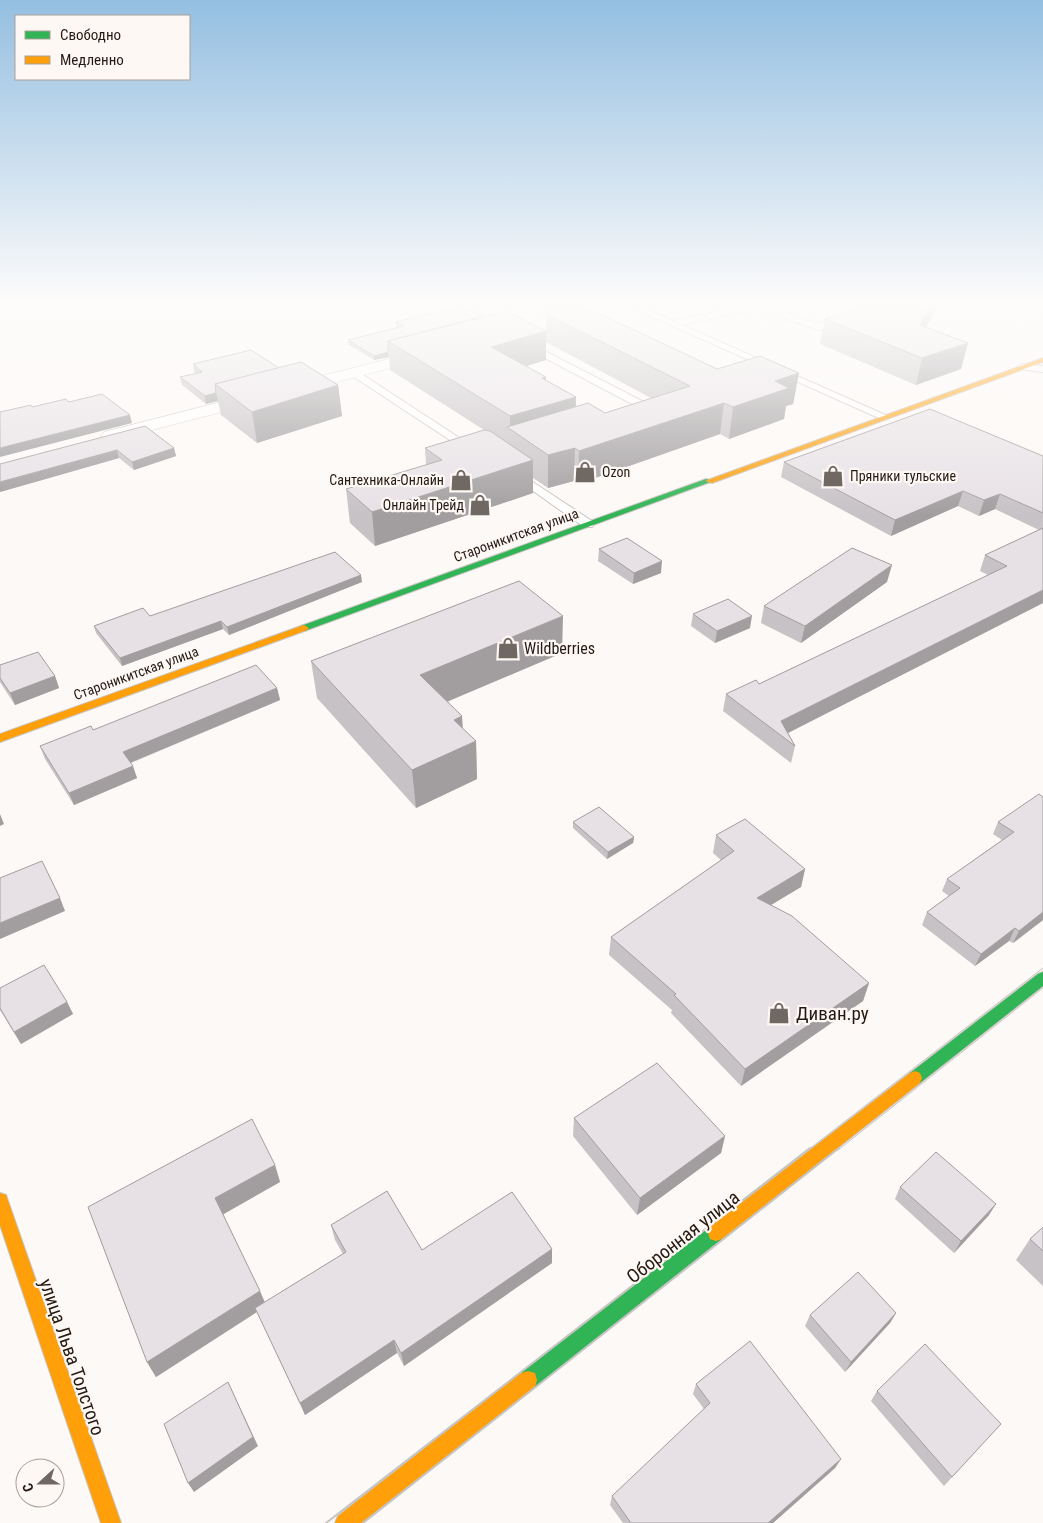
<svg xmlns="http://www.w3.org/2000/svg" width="1043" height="1523" font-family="'Roboto Condensed',sans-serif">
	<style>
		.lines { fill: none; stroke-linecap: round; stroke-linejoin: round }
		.lane-casing { stroke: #c9c3be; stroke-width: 2 }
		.street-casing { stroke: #c9c3be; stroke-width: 1 }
		.fast-casing { stroke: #c9c3be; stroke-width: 2 }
		.slow-casing { stroke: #c9c3be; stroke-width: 2 }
		.lane { fill: #fffefe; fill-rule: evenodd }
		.street { fill: #fffefe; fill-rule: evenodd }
		.fast { fill: #30b455; fill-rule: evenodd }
		.slow { fill: #ff9f0a; fill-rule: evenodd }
		.tram-far1 { stroke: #c6c4c3; stroke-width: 1 }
		.tram { stroke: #c6c4c3; stroke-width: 2 }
		.wall { fill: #c7c2c5; fill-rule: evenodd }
		.shaded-wall { fill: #a29ea0 }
		.building { fill: #e7e1e5; stroke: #a29ea0 }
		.labels { text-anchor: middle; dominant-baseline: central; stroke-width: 4.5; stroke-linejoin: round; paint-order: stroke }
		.far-poi-label { font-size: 14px; fill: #241a13; stroke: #fef8f4; text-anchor: start }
		.far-street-label { font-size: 14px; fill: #241a13; stroke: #fef8f4 }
		.poi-label { font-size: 16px; fill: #241a13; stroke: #fef8f4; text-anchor: start }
		.near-poi-label { font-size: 19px; fill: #241a13; stroke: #fef8f4; text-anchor: start }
		.near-street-label { font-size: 19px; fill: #241a13; stroke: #fef8f4 }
	</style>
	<rect width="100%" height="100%" fill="#fcf9f6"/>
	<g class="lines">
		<g class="lane-casing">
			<g id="lane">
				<polygon points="621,303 632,303 674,321 759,303 819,324 860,308 864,303 872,303 866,312 819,330 758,309 682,325 890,417 885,420 881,419"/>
				<polygon points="527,342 642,401 646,410 635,418 627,418 627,414 635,409 634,405 524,347 524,343"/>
				<polygon points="1023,364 1043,366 1043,372 1020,369 1018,367"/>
				<polygon points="354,370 357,371 478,450 472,453 468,452 351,375 349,373"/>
				<polygon points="516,471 592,521 594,524 592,527 584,527 512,476 510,474"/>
			</g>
		</g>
		<g class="street-casing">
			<g id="street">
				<polygon points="0,303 29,303 27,306 0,311"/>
				<polygon points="604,303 628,303 626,306 500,340 492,335 495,332"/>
				<polygon points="427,349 433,351 435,354 433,357 110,441 104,440 101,436 104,432"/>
			</g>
		</g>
		<g class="fast-casing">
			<g id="fast">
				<polygon points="706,479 713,481 307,630 304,631 299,628 301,626"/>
				<polygon points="1043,972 1043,986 920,1083 915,1085 910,1083 908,1078 910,1073 1038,974"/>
				<polygon points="716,1225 722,1227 724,1233 722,1239 535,1387 528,1389 521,1387 519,1380 521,1373 710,1227"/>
			</g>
		</g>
		<g class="slow-casing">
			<g id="slow">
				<polygon points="1043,358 1043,362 712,483 705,481"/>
				<polygon points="304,625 309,628 307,630 0,742 0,734"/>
				<polygon points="915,1071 920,1073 922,1078 920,1083 722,1239 716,1241 710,1239 708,1233 710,1227 910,1073"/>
				<polygon points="0,1193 6,1195 8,1201 121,1523 101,1523 0,1225"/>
				<polygon points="528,1371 535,1373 537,1380 535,1387 361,1523 335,1523 338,1516 521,1373"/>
			</g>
		</g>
		<use href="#lane" class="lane"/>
		<use href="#street" class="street"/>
		<use href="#fast" class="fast"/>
		<use href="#slow" class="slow"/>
		<g class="tram-far1">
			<polyline points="808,1150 1043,968"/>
			<polyline points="838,1150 1043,988"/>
		</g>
		<g class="tram">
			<polyline points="326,1523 810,1148"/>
			<polyline points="363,1523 839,1148"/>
		</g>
	</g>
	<g class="wall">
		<polygon points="874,303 939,303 926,327 968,343 961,369 916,385 820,344 825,319"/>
		<polygon points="1031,303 1043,303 1043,305"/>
		<path d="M546,314L717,369L799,373L793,404L786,406L784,419L729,439L720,434L578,484L574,481L548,488L533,478V493L375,546L350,523L346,489L426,465L425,448L484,430L390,370L389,357L374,360L349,345L348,340L398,327L396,326L395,322L484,316L546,331ZM546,342L651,398L605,413L576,407V397L545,380L526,366L546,360Z"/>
		<polygon points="193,364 279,368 338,385 342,416 257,443 221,415 218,401 206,404 182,385 180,377 196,374 194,372"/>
		<polygon points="145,426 174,448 176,456 134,470 119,458 0,492"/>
		<polygon points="1043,456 1043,603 788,733 795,746 791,763 723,711 726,694 759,684 988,575 980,571 985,555 1039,530 995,509 979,516 958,506 891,536 781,477 784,462"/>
		<polygon points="599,549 661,573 633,584 598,561"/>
		<polygon points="362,582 229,635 223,629 122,666 96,633 94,626"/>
		<polygon points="887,582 801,643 761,623 764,606"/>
		<polygon points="693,614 750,628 715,643 691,626"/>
		<polygon points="562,653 448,701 463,729 476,741 477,779 416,808 317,698 311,661"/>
		<polygon points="0,665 55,676 59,688 15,705 0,682"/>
		<polygon points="277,688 280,700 131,763 137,778 74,805 45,759 40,746 93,730"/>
		<polygon points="1043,797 1043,920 1013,943 1009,941 975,966 922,925 927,912 949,896 942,891 947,879 1002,840 993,834 998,822"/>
		<polygon points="573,822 634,837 633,843 607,859 573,828"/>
		<polygon points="716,835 805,869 801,887 770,905 869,983 863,1001 741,1086 671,1013 672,1010 609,955 611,937 721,860 713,853"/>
		<polygon points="0,988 67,1002 73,1014 21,1044 0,1010"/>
		<polygon points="574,1118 725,1136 721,1153 637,1215 573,1136"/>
		<polygon points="275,1165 280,1182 223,1214 265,1302 343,1254 335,1240 331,1225 422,1250 552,1249 552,1263 404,1366 397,1353 305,1415 257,1312 156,1377 147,1362 88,1207"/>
		<polygon points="900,1187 989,1215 954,1253 895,1199"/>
		<polygon points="1043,1227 1043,1286 1016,1260 1030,1239"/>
		<polygon points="896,1313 890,1323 845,1372 805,1326 810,1315"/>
		<polygon points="696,1384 841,1459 835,1468 773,1523 623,1523 610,1505 612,1496 704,1409 693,1394"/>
		<polygon points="877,1391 1001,1424 944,1486 871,1401"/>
	</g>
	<g class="shaded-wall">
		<polygon points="932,303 939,303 914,350 920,325"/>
		<polygon points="546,331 546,360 491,377 491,347"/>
		<polygon points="968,343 961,369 916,385 922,358"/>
		<polygon points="388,352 389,357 374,360 374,356"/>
		<polygon points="799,373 793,404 786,406 784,419 729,439 733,407 775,381"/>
		<polygon points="546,377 545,406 576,397 575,428 510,430 510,416 542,378"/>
		<polygon points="338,385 342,416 257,443 252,412"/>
		<polygon points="216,393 218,401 206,404 205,396"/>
		<polygon points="724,403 720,434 578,484 579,451"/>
		<polygon points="130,415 132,423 0,457 0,448"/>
		<polygon points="174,448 176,456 134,470 132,462"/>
		<polygon points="575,448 574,481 548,488 548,455"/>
		<polygon points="117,450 119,458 0,492 0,482"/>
		<polygon points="533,460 533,493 375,546 372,512"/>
		<polygon points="963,491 958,506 891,536 895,520"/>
		<polygon points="1000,494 995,509 979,516 984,500"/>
		<polygon points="662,561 661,573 633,584 634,573"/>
		<polygon points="892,565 887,582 801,643 805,626"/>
		<polygon points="361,575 362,582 229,635 227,627"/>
		<polygon points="1043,590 1043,603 782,736 781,721"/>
		<polygon points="563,616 562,653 423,712 420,675"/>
		<polygon points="752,616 750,628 715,643 717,631"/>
		<polygon points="221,621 223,629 122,666 120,658"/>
		<polygon points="55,676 59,688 15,705 10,693"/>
		<polygon points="277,688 280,700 127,764 123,752"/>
		<polygon points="462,716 464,747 476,741 477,779 416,808 412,770 454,720"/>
		<polygon points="133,766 137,778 74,805 69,793"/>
		<polygon points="0,814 4,824 0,826"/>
		<polygon points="634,837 633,843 607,859 608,852"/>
		<polygon points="805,869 801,887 753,916 757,898"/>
		<polygon points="60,898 65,911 0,939 0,923"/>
		<polygon points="1043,912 1043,920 1013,943 1019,931"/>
		<polygon points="1015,928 1009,941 975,966 981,954"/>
		<polygon points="869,983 863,1001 741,1086 745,1069"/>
		<polygon points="67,1002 73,1014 21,1044 14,1032"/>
		<polygon points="725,1136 721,1153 637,1215 640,1198"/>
		<polygon points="275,1165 280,1182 222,1215 215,1198"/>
		<polygon points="996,1204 989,1215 954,1253 961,1241"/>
		<polygon points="552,1249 552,1263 404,1366 401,1353"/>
		<polygon points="260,1291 266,1306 156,1377 147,1362"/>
		<polygon points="896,1313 890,1323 845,1372 851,1362"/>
		<polygon points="394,1340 397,1353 305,1415 300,1403"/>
		<polygon points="228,1382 258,1446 194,1492 188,1483"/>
		<polygon points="841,1459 835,1468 773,1523 768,1523"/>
	</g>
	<g class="building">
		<polygon points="552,303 577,303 717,369 760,356 799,373 775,381 789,388 733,407 724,403 579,451 575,448 548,455 507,427 588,403 605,413 690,386 546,314"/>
		<polygon points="874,303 932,303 920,325 968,343 922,358 825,319"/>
		<polygon points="464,306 484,316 388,341 388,352 374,356 348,340 404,326 395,322"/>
		<polygon points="506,311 546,331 491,347 546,377 542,378 576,397 510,416 388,341"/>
		<polygon points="251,350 279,368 215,384 216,393 205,396 180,377 202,372 193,364"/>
		<polygon points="301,362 338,385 252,412 215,384"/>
		<polygon points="102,394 130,415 0,448 0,412 31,405 32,407 66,399 69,402"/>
		<polygon points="930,409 1043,456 1043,513 1000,494 984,500 963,491 895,520 784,462"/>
		<polygon points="145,426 174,448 132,462 117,450 0,482 0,464"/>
		<polygon points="484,430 490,431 533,460 372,512 346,489 442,460 425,448"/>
		<polygon points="1043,528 1043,590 781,721 795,746 726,694 756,680 759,684 1007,566 985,555"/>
		<polygon points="627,538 662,561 634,573 599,549"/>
		<polygon points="852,548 892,565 805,626 764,606"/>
		<polygon points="335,552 361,575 227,627 221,621 120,658 94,626 143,608 150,616"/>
		<polygon points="519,581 563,616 420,675 462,716 454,720 476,741 412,770 311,661"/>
		<polygon points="728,599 752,616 717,631 693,614"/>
		<polygon points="38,652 55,676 10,693 0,678 0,665"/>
		<polygon points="256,665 277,688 123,752 133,766 69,793 40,746 91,726 93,730"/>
		<polygon points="1039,794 1043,797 1043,912 1019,931 1015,928 981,954 927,912 960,888 947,879 1014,832 998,822"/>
		<polygon points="599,807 634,837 608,852 573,822"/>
		<polygon points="745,819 805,869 757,898 792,916 869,983 745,1069 674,995 676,994 611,937 734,851 716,835"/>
		<polygon points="42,861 60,898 0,923 0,878"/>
		<polygon points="44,965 67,1002 14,1032 0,1008 0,988"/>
		<polygon points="657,1063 725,1136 640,1198 574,1118"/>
		<polygon points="252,1119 275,1165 215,1198 260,1291 147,1362 88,1207"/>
		<polygon points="936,1152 996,1204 961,1241 900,1187"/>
		<polygon points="387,1191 422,1250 512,1192 552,1249 401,1353 394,1340 300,1403 255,1308 346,1252 331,1225"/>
		<polygon points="1043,1227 1043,1251 1030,1239"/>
		<polygon points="858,1272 896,1313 851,1362 810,1315"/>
		<polygon points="750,1341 841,1459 768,1523 631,1523 612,1496 710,1403 696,1384"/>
		<polygon points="925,1344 1001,1424 952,1477 877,1391"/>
		<polygon points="228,1382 253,1437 188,1483 164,1424"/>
	</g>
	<linearGradient id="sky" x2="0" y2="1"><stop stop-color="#94bfe1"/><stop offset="0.59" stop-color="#fefcfb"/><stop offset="1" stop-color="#fefcfb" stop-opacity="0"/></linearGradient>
	<rect width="1043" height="516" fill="url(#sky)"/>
	<defs>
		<g id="shop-bare" transform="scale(1.725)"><path d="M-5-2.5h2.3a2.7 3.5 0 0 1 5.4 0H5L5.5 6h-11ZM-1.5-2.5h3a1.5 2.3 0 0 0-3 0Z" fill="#706862" stroke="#fef8f4" stroke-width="2.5" paint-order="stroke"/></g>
	</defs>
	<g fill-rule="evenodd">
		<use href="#shop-bare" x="585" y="472"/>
		<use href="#shop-bare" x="833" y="476"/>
		<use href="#shop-bare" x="461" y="480"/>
		<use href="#shop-bare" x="480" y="505"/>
		<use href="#shop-bare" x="508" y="648"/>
		<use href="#shop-bare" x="779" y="1013"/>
	</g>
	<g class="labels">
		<g class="far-poi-label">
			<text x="602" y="472">Ozon</text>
			<text x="850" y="476">Пряники тульские</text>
			<text x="444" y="480" text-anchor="end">Сантехника-Онлайн</text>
			<text x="464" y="505" text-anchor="end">Онлайн Трейд</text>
		</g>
		<g class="far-street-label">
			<text transform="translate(516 535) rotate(-20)">Староникитская улица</text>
			<text transform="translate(136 673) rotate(-20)">Староникитская улица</text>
		</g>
		<g class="poi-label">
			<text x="524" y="648">Wildberries</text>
		</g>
		<g class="near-poi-label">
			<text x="796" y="1013">Диван.ру</text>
		</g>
		<g class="near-street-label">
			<text transform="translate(683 1237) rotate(-38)">Оборонная улица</text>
			<text transform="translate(72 1357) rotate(71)">улица Льва Толстого</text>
		</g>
	</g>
	<rect x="15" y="15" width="175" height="65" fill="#fef8f4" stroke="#a79f9a"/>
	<rect x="25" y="31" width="25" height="8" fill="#30b455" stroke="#a79f9a"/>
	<text x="60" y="40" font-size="15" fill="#241a13">Свободно</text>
	<rect x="25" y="56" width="25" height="8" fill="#ff9f0a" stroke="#a79f9a"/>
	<text x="60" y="65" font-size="15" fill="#241a13">Медленно</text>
	<g transform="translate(40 1483) rotate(249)"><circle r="24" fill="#fef8f4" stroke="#a79f9a"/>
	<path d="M0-4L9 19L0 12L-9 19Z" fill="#706862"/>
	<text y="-8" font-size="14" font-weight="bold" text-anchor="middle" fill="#241a13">С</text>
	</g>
</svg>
